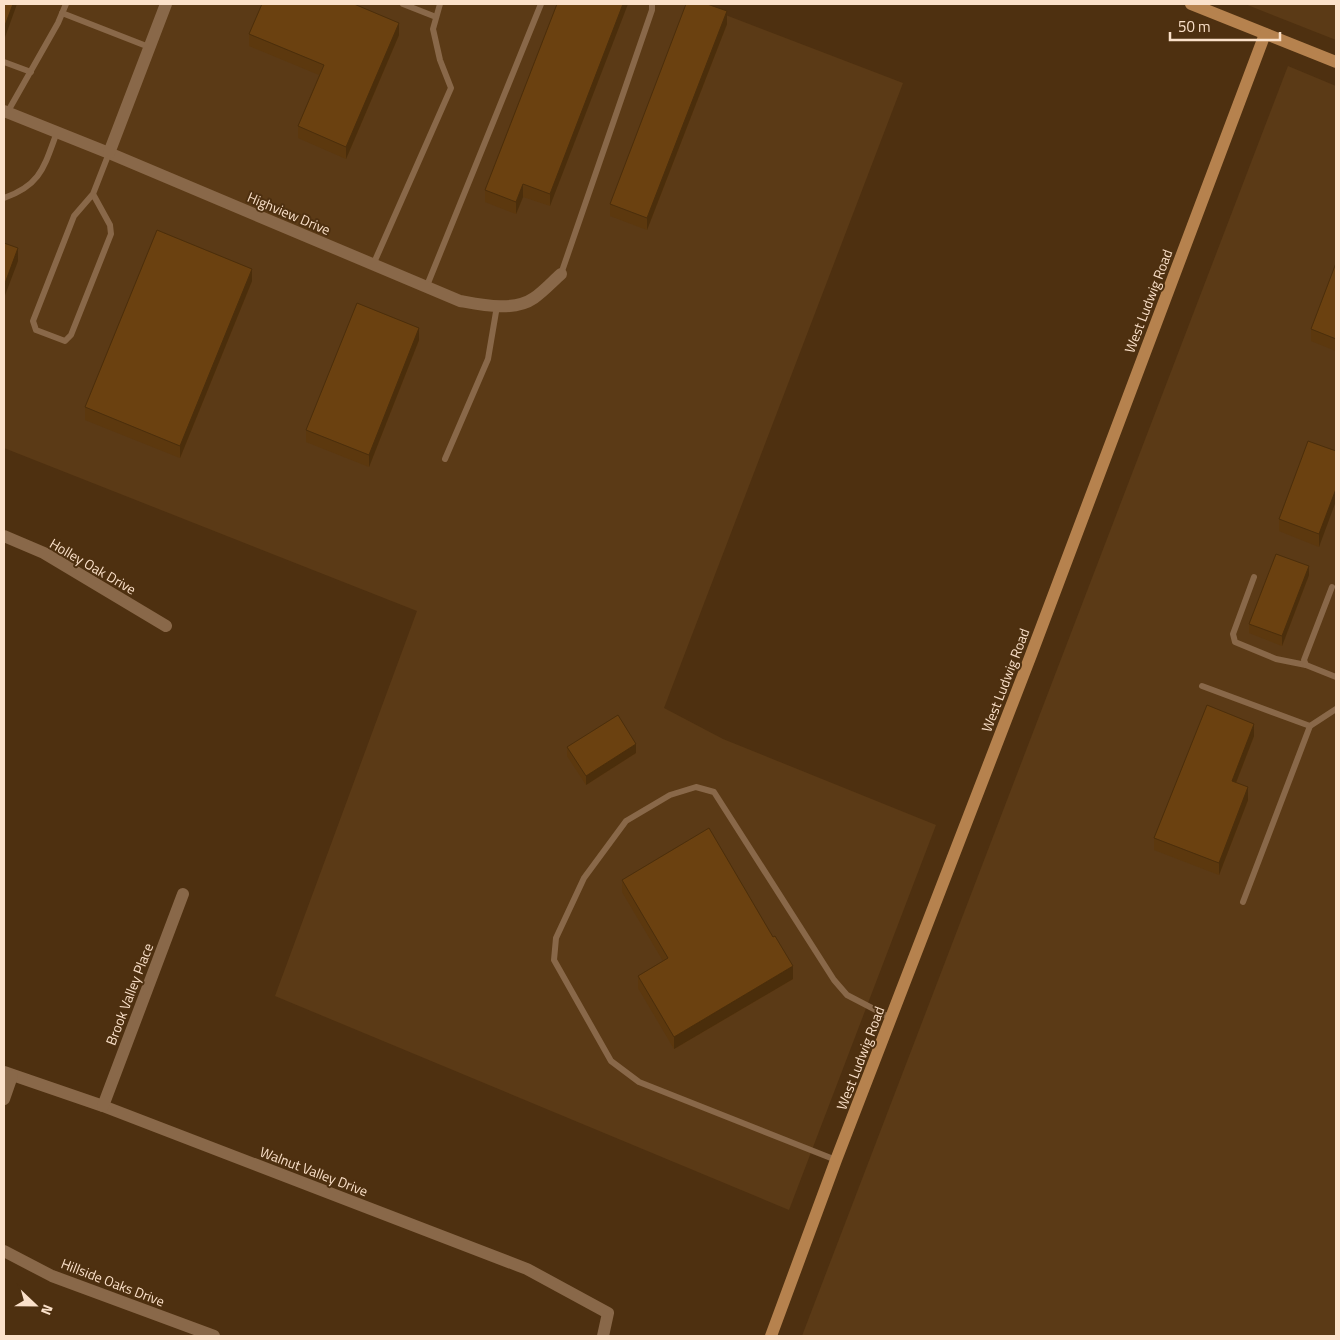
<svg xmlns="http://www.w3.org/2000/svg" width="1340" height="1340" font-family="'Titillium Web',sans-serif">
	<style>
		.built { fill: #5b3a16 }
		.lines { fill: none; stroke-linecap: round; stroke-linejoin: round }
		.lane { stroke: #896849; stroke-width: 6 }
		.street { stroke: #896849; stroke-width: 12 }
		.secondary { stroke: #b6824e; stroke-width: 12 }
		.wall { fill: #5c380e }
		.shaded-wall { fill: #4b2e0b }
		.building { fill: #6b4110; stroke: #4b2e0b }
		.labels { text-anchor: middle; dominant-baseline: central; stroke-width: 4; stroke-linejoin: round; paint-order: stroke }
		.street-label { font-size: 14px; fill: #fbe1ca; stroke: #4e3010 }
	</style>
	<rect width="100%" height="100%" fill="#4e3010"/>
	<g class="built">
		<polygon points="4,4 697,4 903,83 664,708 723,739 936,825 789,1210 275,996 417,611 4,448"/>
		<polygon points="1245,4 1336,4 1336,40"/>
		<polygon points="1288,66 1336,86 1336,1336 802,1336"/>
	</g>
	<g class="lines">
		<g class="lane">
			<polyline points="403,4 436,17"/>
			<polyline points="62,13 149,47"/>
			<polyline points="4,62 31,72"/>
			<polyline points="7,113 58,23 66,4"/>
			<polyline points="93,194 74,216 33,321 36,330 65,341 71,335 111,234 110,225 93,194 109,153"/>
			<path d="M4,198C41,185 44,167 57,132"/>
			<polyline points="373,265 451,88 440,60 433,29 440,4"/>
			<polyline points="561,274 652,10 652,4"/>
			<polyline points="426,288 541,4"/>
			<polyline points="445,459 488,359 497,306"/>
			<polyline points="1254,577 1233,634 1235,642 1276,659 1306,665"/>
			<polyline points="1332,587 1304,660 1306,665 1336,677"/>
			<polyline points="1202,686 1310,726"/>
			<polyline points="1243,902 1310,726 1336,709"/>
			<polyline points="836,1160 639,1082 611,1061 554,960 556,938 584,878 626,821 670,795 696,787 714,792 834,980 847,995 891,1018"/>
		</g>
		<g class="street">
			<path d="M4,111L109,153L460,301C482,305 514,312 534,298C544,291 552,282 561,274"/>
			<polyline points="109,153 166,4"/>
			<polyline points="4,536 44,553 166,626"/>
			<polyline points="4,1072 103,1106 527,1269 608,1313 603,1336"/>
			<polyline points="4,1099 12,1076"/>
			<polyline points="103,1106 183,894"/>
			<polyline points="4,1251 52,1276 214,1336"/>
		</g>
		<g class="secondary">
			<polyline points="1191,4 1336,62"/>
			<polyline points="771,1336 836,1160 1031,655 1265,34"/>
		</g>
	</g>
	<g class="wall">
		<polygon points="557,4 550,206 523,197 516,214 485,202 485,190"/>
		<polygon points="727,24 647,230 610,216 610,204"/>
		<polygon points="249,34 399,35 346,159 298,138 298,126 319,75 249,46"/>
		<polygon points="1336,263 1336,351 1311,341 1311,329"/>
		<polygon points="252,281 180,458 85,420 85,407"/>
		<polygon points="419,340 369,467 306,442 306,430"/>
		<polygon points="1336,451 1319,547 1279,531 1279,519"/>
		<polygon points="1309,575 1282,646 1249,633 1249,624"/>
		<polygon points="1254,736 1236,783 1248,800 1219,875 1154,850 1154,838"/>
		<polygon points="567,747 636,753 586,785 567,756"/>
		<polygon points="622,880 793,979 674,1049 638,988 638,976 663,961 622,892"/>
	</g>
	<g class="shaded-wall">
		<polygon points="13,4 17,4 4,40 4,28"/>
		<polygon points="623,4 628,4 550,206 550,194"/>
		<polygon points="727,11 727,24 647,230 647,218"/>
		<polygon points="399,23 399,35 346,159 346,147"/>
		<polygon points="523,184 523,197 516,214 516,202"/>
		<polygon points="18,248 18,261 4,298 4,286"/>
		<polygon points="252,269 252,281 180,458 180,446"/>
		<polygon points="419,328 419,340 369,467 369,455"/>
		<polygon points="1336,489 1336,501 1319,547 1319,534"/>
		<polygon points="1309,566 1309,575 1282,646 1282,636"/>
		<polygon points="1254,724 1254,736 1232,793 1232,781"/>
		<polygon points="636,744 636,753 586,785 586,776"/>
		<polygon points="1248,787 1248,800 1219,875 1219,863"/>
		<polygon points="793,966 793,979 674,1049 674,1037"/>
	</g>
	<g class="building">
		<polygon points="4,4 13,4 4,28"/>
		<polygon points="262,4 354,4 399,23 346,147 298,126 324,65 249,34"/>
		<polygon points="557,4 623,4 550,194 523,184 516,202 485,190"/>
		<polygon points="686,4 707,4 727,11 647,218 610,204"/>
		<polygon points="157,230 252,269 180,446 85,407"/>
		<polygon points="4,243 18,248 4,286"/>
		<polygon points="1336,263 1336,339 1311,329"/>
		<polygon points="357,303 419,328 369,455 306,430"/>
		<polygon points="1308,441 1336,451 1336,489 1319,534 1279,519"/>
		<polygon points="1276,554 1309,566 1282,636 1249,624"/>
		<polygon points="1207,705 1254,724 1232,781 1248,787 1219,863 1154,838"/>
		<polygon points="618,715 636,744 586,776 567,747"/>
		<polygon points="709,828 773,937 775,936 793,966 674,1037 638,976 668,958 622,880"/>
	</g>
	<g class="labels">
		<g class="street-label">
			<text transform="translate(289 213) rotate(23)">Highview Drive</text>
			<text transform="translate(1148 301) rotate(-69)">West Ludwig Road</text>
			<text transform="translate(93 566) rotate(30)">Holley Oak Drive</text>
			<text transform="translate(1005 680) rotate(-69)">West Ludwig Road</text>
			<text transform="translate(129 994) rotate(-69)">Brook Valley Place</text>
			<text transform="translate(860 1058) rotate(-69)">West Ludwig Road</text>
			<text transform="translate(314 1171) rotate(21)">Walnut Valley Drive</text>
			<text transform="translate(113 1282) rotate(21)">Hillside Oaks Drive</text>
		</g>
	</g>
	<rect width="1340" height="1340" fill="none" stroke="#fbe1ca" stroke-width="10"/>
	<g transform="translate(35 1305) rotate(112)" stroke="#4e3010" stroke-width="4" paint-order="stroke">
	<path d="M0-4L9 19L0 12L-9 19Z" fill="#fbe1ca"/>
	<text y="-8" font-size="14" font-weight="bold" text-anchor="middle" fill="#fbe1ca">N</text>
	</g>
	<path d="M1170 32v8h110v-8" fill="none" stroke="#fbe1ca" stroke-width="2.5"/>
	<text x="1178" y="32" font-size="15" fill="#fbe1ca" stroke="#4e3010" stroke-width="4" paint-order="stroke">50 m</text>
</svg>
